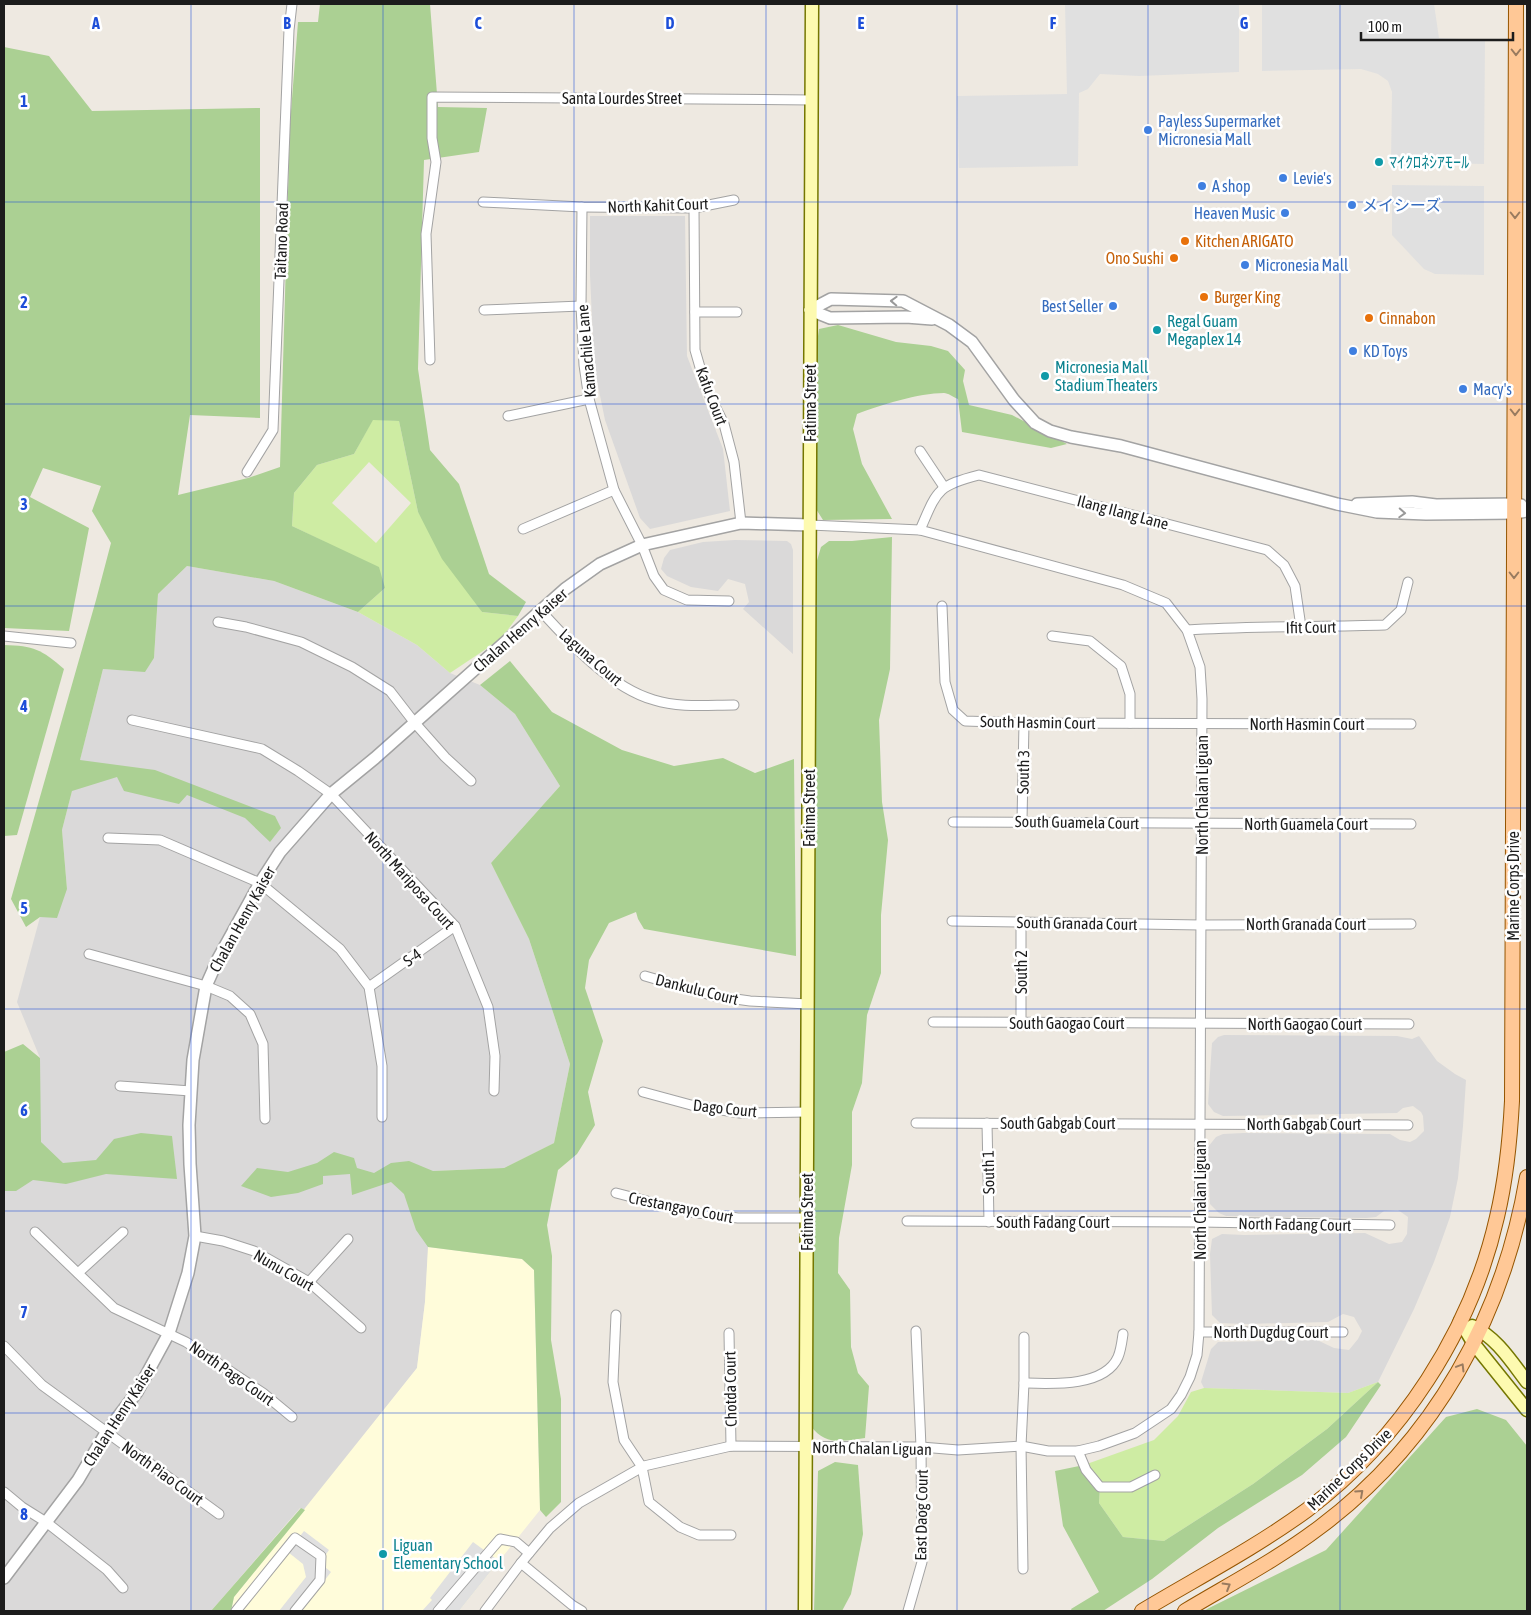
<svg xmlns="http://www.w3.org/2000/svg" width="1531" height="1615" font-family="'Asap Condensed','Noto Sans JP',sans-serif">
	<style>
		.residential { fill: #dad9d9 }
		.education { fill: #fffcda }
		.grass { fill: #ceeca3; fill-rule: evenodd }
		.forest { fill: #abd093 }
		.parking { fill: #e0e0e0 }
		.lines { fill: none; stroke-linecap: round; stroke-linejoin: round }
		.minor-casing { stroke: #a3a3a3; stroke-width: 11 }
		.tertiary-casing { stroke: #a3a3a3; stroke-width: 14 }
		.secondary-casing { stroke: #757700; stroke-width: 15 }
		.primary-casing { stroke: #955500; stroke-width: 16 }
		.minor { stroke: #fff; stroke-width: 9 }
		.tertiary { stroke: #fff; stroke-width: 11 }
		.secondary { stroke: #fdfab0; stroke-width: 12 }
		.primary { stroke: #ffc896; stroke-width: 14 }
		.oneway { stroke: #997b5f }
		.oneway2 { stroke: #999 }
		.grid { fill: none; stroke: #1d4ed8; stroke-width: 1; stroke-opacity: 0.55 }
		.shop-dot { fill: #3f7fe0; stroke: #fff; stroke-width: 2 }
		.culture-dot { fill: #0f9aa8; stroke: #fff; stroke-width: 2 }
		.food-dot { fill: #e8710a; stroke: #fff; stroke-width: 2 }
		.labels { text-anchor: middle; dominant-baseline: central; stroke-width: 5; stroke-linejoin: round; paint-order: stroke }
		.street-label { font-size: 16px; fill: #1c1c1c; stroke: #fff }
		.shop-label { font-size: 16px; fill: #366cbe; stroke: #fff; text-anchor: start }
		.culture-label { font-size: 16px; fill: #0d838f; stroke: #fff; text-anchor: start }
		.food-label { font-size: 16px; fill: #c56008; stroke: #fff; text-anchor: start }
		.grid-label { font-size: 16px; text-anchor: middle; font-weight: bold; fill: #1d4ed8; stroke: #fff; stroke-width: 5; stroke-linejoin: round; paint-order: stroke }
	</style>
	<rect width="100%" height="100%" fill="#eee9e1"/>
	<g class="residential">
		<polygon points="590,216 685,216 687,356 723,449 730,511 650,529 640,518 605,420 596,376 593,341 590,275"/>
		<polygon points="735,540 787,541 791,544 793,550 793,654 743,609 749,602 745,584 728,579 718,591 691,587 667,576 661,569 664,558 670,550 703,542"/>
		<polygon points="187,566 274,581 358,612 417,645 450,673 480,685 515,714 560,786 491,863 529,939 570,1064 554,1143 504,1168 433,1171 425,1302 417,1368 305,1510 300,1508 211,1611 4,1611 4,1176 40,1058 17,1002 40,917 67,889 62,830 103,669 145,671 154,658 158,594"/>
		<polygon points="1224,1035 1397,1036 1412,1039 1419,1036 1437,1061 1455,1074 1466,1080 1463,1126 1458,1178 1450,1217 1434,1262 1414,1309 1378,1382 1348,1393 1204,1388 1201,1382 1211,1349 1218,1342 1317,1340 1334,1348 1349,1350 1358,1339 1362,1331 1354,1317 1343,1314 1328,1322 1244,1324 1220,1323 1212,1315 1210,1254 1212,1239 1222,1234 1244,1235 1365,1233 1389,1244 1402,1242 1407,1234 1408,1217 1398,1210 1384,1211 1376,1217 1366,1218 1226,1216 1219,1213 1210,1204 1208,1147 1216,1137 1223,1134 1244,1133 1390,1134 1400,1140 1410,1142 1416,1139 1424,1131 1423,1116 1421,1112 1413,1106 1403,1108 1397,1113 1223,1116 1214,1112 1208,1104 1212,1043 1218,1037"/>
	</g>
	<polygon class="education" points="428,1247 522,1259 534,1270 540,1510 459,1611 231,1611 234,1597 417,1368 425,1302"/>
	<g class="grass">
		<path d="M373,419L399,421L418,512L482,612L518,616L501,639L450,673L417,645L358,612L385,588L323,541L292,526L294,493L317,465L354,454ZM369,462L411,503L376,543L332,503Z"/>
		<polygon points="1378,1382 1327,1429 1253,1484 1164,1541 1123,1537 1099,1503 1100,1487 1084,1465 1154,1440 1178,1416 1191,1392 1204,1388 1348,1393"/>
	</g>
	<g class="forest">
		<polygon points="320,4 430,4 438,107 487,108 479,152 424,160 418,369 430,450 459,484 489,574 526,602 518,616 482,612 442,559 418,512 399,421 373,420 354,454 317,465 294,493 292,526 379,567 385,588 358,612 274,581 187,566 158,594 154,658 145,672 103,669 80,760 155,770 275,816 281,828 270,842 245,818 187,795 179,804 124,791 117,777 72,791 62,830 67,889 57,918 40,917 26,927 11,899 96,600 111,543 92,511 101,486 43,468 30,497 89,528 69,631 4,628 4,47 49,56 92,111 260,108 260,418 190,415 178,495 248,478 280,467 290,124 298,22 318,22"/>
		<path d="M838,325L896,342L931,346L948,351L965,370L963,381L969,405L1012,415L1067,444L1051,448L962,432L958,399C953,397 948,393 944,393C919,393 880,405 857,414L853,429L862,464L892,519L823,520L816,509L818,336L819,329Z"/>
		<path d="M892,537L890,669L879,720L882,802L888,840L881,915V973L867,1015L862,1083L852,1112V1165L839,1238L838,1273L850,1290L851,1347L858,1373L869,1386L865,1438C843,1441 825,1446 811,1426L816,564L821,547L829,541H852Z"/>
		<path d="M4,645C34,646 41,649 64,669L17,835L4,836Z"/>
		<polygon points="510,661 552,712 622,750 674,766 723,758 755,773 794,759 796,956 644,929 638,919 636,912 609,923 589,960 585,988 603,1041 588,1092 595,1125 577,1154 558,1170 547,1225 552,1256 551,1340 561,1399 561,1502 546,1517 540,1510 534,1270 522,1259 428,1247 416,1230 404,1194 391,1182 352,1195 350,1174 323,1176 323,1184 298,1193 271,1197 241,1186 257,1168 288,1172 317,1163 334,1152 354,1158 357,1168 374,1173 391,1163 409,1161 433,1171 504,1168 554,1143 570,1064 529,939 491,863 560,786 515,714 480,685"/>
		<polygon points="23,1044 40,1058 41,1142 63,1163 96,1160 114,1139 141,1133 172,1136 177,1179 106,1174 66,1184 33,1180 16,1191 4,1191 4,1052"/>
		<polygon points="1378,1382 1381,1385 1346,1437 1302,1475 1218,1528 1152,1579 1103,1611 1072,1611 1071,1609 1099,1592 1063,1526 1055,1471 1084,1465 1100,1487 1099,1503 1123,1537 1164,1541 1253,1484 1327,1429"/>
		<polygon points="1477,1409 1506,1420 1527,1446 1527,1611 1204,1611 1209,1608 1326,1550 1446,1417"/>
		<polygon points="835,1462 858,1465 863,1534 851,1594 842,1611 814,1611 818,1471"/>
		<polygon points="301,1508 305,1510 234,1597 231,1611 211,1611"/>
	</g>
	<g class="parking">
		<polygon points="1065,4 1239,4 1239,72 1139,76 1100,74 1088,89 1079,93 1078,166 959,168 957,96 1067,94"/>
		<polygon points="1262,4 1434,4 1439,38 1485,40 1484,164 1391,162 1392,92 1388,81 1378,74 1361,69 1262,71"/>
		<polygon points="1392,185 1484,186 1484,275 1435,274 1424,269 1392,235"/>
		<polygon points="304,1531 329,1550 320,1563 331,1572 301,1611 279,1611 306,1577 303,1564 288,1552"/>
		<polygon points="473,1542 499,1561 459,1611 422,1611 432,1600 430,1598"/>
	</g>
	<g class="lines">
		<g class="minor-casing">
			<g id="minor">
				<polyline points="483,202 582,207 694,208 734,200"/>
				<polyline points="582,207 581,306 584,365 589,399 614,490 642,545 654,576 664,590 687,600 729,601"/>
				<polyline points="694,208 695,350 706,388 724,424 734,462 741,523"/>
				<polyline points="484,310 581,306"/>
				<polyline points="695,312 737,312"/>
				<polyline points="430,360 426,234 436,162 432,138 432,97 812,100"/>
				<polyline points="508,416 589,399"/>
				<polyline points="920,451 944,487"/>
				<polyline points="247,472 273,430 289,30 292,4"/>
				<polyline points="523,529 614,490"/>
				<path d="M920,530C937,491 936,486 979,475L1267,550L1284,565L1295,586L1301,627"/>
				<polyline points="942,606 945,682 953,710 965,721 1024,723 1411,724"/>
				<path d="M541,611C570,643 611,688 654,700C679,708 708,705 734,705"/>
				<polyline points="218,622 246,627 301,642 352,667 390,691 414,722 445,757 471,781"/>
				<path d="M1187,630C1253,626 1319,627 1385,625L1401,610L1408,582"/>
				<polyline points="4,636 71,643"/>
				<polyline points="1052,636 1090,641 1121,666 1130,694 1130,723"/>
				<polyline points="132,720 262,749 298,771 331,794 455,926 488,1007 495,1056 494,1091"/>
				<polyline points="1022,821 1024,723"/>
				<polyline points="953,822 1411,824"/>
				<polyline points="108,838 160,840 260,883 340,949 369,987 382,1066 382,1117"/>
				<polyline points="952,921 1201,925 1411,924"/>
				<polyline points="1021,922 1021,1022"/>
				<polyline points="89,954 206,986 230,996 250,1014 263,1044 265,1119"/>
				<polyline points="645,976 714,996 750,1001 808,1004"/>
				<polyline points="369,987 455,926"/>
				<polyline points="933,1022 1409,1024"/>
				<polyline points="120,1086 191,1091"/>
				<polyline points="643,1092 691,1105 740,1113 808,1112"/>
				<polyline points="916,1123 1408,1125"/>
				<polyline points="987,1123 989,1222"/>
				<polyline points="616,1193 690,1212 738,1218 807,1218"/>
				<polyline points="907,1221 1200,1222 1390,1225"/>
				<polyline points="35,1232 114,1308 186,1342 263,1393 292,1417"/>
				<polyline points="195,1236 223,1241 254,1251 309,1282 361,1328"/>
				<polyline points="78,1273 123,1232"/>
				<polyline points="309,1282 348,1239"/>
				<polyline points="616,1315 613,1382 624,1440 642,1467 649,1502 680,1527 699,1535 731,1535"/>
				<polyline points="1199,1332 1343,1332"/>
				<polyline points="729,1333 731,1446"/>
				<polyline points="4,1346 42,1385 219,1514"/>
				<path d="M1024,1383C1052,1384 1105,1387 1118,1357C1121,1350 1122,1341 1123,1334"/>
				<polyline points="1078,1451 1086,1470 1100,1487 1131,1487 1155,1475"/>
				<polyline points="4,1492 22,1507 46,1522 107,1570 123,1588"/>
				<polyline points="521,1563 572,1605 582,1611"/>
				<polyline points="1023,1569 1021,1446 1024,1383 1024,1337"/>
				<polyline points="236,1611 295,1538 321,1556 320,1580 295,1611"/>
				<polyline points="438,1611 500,1539 516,1542 529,1553"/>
				<polyline points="485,1611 521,1563 550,1528 579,1503 644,1466 731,1446 921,1447 958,1450 1021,1446 1048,1451 1078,1451 1099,1446 1135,1433 1171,1409 1181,1395 1190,1377 1197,1355 1199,1332 1202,699 1200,667 1187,630 1166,603 1123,585 920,530 810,525"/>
				<polyline points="908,1611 922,1562 921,1447 916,1331"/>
			</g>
		</g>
		<g class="tertiary-casing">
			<g id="tertiary">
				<polyline points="810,310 831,299 903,301 949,325 972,342 1014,400 1035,423 1050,431 1071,437 1121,446 1337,504 1377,512 1426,514 1515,513 1527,511"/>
				<polyline points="810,310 830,318 906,317 932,319"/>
				<polyline points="1357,504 1412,502 1436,505 1515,504 1521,505"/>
				<polyline points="4,1578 78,1480 107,1431 137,1392 169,1333 188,1273 195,1236 190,1164 189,1125 193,1060 206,986 218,959 260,883 280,852 331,794 375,758 565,589 600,564 642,545 741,523 810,525"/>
			</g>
		</g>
		<g class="secondary-casing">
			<g id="secondary">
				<polyline points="1460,1321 1474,1344 1527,1410"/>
				<path d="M1472,1326C1496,1337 1511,1361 1527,1382"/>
				<polyline points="805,1611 812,4"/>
			</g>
		</g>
		<g class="primary-casing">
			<g id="primary">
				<path d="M1142,1611C1197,1578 1255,1548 1307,1510C1401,1439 1471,1332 1497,1217C1506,1179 1510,1140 1512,1101L1516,4"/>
				<path d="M1185,1611C1230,1584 1278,1559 1320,1527C1435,1441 1503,1317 1527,1177"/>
			</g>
		</g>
		<use href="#minor" class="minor"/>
		<use href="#tertiary" class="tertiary"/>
		<use href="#secondary" class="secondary"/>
		<use href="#primary" class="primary"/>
	</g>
	<defs><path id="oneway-chevron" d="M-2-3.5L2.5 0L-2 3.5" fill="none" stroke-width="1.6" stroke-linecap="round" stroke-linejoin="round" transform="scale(1.25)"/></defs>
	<g class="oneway">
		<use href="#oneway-chevron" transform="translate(1516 52) rotate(90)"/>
		<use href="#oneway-chevron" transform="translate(1515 215) rotate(90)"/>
		<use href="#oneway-chevron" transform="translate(1515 412) rotate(90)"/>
		<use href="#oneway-chevron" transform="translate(1514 575) rotate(90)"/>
		<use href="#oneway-chevron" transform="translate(1461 1367) rotate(-59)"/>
		<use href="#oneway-chevron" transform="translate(1360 1493) rotate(-42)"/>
		<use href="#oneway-chevron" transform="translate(1227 1586) rotate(-31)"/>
	</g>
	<g class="oneway2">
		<use href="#oneway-chevron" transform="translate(894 301) rotate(-178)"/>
		<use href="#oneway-chevron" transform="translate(1402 513) rotate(3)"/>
	</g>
	<path class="grid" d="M191,4V1611M383,4V1611M574,4V1611M766,4V1611M957,4V1611M1148,4V1611M1340,4V1611M4,202H1527M4,404H1527M4,606H1527M4,808H1527M4,1009H1527M4,1211H1527M4,1413H1527"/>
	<g class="shop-dot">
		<circle cx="1148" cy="130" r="5"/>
		<circle cx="1283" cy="178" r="5"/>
		<circle cx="1202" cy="186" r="5"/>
		<circle cx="1352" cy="205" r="5"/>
		<circle cx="1285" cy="213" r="5"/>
		<circle cx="1245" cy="265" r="5"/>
		<circle cx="1113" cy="306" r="5"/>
		<circle cx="1353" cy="351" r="5"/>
		<circle cx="1463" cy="389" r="5"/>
	</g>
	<g class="culture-dot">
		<circle cx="1379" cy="162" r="5"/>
		<circle cx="1157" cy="330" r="5"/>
		<circle cx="1045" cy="376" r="5"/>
		<circle cx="383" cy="1554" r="5"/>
	</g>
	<g class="food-dot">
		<circle cx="1185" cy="241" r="5"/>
		<circle cx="1174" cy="258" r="5"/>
		<circle cx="1204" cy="297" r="5"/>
		<circle cx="1369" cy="318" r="5"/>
	</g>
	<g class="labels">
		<g class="street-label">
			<text x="622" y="98">Santa Lourdes Street</text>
			<text transform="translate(658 205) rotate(-2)">North Kahit Court</text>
			<text transform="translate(281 241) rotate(-88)">Taitano Road</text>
			<text transform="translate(586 351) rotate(-95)">Kamachile Lane</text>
			<text transform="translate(712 396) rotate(69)">Kafu Court</text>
			<text transform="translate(810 403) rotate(-90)">Fatima Street</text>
			<text transform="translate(1123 512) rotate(15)">Ilang Ilang Lane</text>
			<text transform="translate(1311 627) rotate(-1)">Ifit Court</text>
			<text transform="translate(520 630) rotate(-41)">Chalan Henry Kaiser</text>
			<text transform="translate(591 657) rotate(41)">Laguna Court</text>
			<text transform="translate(1038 722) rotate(1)">South Hasmin Court</text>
			<text x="1307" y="724">North Hasmin Court</text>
			<text transform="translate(1023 772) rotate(-89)">South 3</text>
			<text transform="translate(1202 795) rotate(-90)">North Chalan Liguan</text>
			<text transform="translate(809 808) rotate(-90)">Fatima Street</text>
			<text transform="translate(1077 822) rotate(1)">South Guamela Court</text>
			<text x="1306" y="824">North Guamela Court</text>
			<text transform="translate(410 880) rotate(48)">North Mariposa Court</text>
			<text transform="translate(1513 886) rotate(-90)">Marine Corps Drive</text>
			<text transform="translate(242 919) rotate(-61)">Chalan Henry Kaiser</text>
			<text transform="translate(1077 923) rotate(1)">South Granada Court</text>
			<text x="1306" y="924">North Granada Court</text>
			<text transform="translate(412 957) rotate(-36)">S-4</text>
			<text transform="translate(1021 972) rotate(-90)">South 2</text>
			<text transform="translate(697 989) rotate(14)">Dankulu Court</text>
			<text x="1067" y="1023">South Gaogao Court</text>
			<text x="1305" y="1024">North Gaogao Court</text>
			<text transform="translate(725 1108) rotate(6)">Dago Court</text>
			<text x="1058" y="1123">South Gabgab Court</text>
			<text x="1304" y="1124">North Gabgab Court</text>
			<text transform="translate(988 1172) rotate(-91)">South 1</text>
			<text transform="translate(1200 1200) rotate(-90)">North Chalan Liguan</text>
			<text transform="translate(681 1207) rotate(11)">Crestangayo Court</text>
			<text transform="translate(807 1212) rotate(-90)">Fatima Street</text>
			<text x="1053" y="1222">South Fadang Court</text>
			<text transform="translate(1295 1224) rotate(1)">North Fadang Court</text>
			<text transform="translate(284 1270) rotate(30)">Nunu Court</text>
			<text x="1271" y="1332">North Dugdug Court</text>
			<text transform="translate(232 1373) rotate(35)">North Pago Court</text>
			<text transform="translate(730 1389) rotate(-91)">Chotda Court</text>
			<text transform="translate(119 1415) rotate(-57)">Chalan Henry Kaiser</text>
			<text transform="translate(872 1448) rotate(1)">North Chalan Liguan</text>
			<text transform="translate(1349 1469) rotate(-44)">Marine Corps Drive</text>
			<text transform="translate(163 1473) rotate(36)">North Piao Court</text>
			<text transform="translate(921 1515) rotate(-89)">East Daog Court</text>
		</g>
		<g class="shop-label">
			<text x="1158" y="121">Payless Supermarket<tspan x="1158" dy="18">Micronesia Mall</tspan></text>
			<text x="1293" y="178">Levie's</text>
			<text x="1212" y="186">A shop</text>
			<text x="1362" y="205">メイシーズ</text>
			<text x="1275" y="213" text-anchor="end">Heaven Music</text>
			<text x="1255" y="265">Micronesia Mall</text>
			<text x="1103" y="306" text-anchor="end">Best Seller</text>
			<text x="1363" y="351">KD Toys</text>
			<text x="1473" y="389">Macy's</text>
		</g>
		<g class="culture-label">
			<text x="1389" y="162">ﾏｲｸﾛﾈｼｱﾓｰﾙ</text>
			<text x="1167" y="321">Regal Guam<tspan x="1167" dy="18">Megaplex 14</tspan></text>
			<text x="1055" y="367">Micronesia Mall<tspan x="1055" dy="18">Stadium Theaters</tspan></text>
			<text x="393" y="1545">Liguan<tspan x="393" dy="18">Elementary School</tspan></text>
		</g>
		<g class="food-label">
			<text x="1195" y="241">Kitchen ARIGATO</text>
			<text x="1164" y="258" text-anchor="end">Ono Sushi</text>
			<text x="1214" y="297">Burger King</text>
			<text x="1379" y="318">Cinnabon</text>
		</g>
	</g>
	<g class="grid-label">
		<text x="96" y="29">A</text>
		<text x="287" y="29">B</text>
		<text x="478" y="29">C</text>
		<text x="670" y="29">D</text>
		<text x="861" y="29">E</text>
		<text x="1053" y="29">F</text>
		<text x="1244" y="29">G</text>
		<text x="24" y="107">1</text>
		<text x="24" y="308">2</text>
		<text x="24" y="510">3</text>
		<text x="24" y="712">4</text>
		<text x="24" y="914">5</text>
		<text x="24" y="1116">6</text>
		<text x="24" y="1318">7</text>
		<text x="24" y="1520">8</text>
	</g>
	<rect width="1531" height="1615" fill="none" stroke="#1c1c1c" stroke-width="10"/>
	<path d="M1361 32v8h152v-8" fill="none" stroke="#1c1c1c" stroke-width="2.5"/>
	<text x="1368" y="32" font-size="15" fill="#1c1c1c" stroke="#ffffff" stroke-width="4" paint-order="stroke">100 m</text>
</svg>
